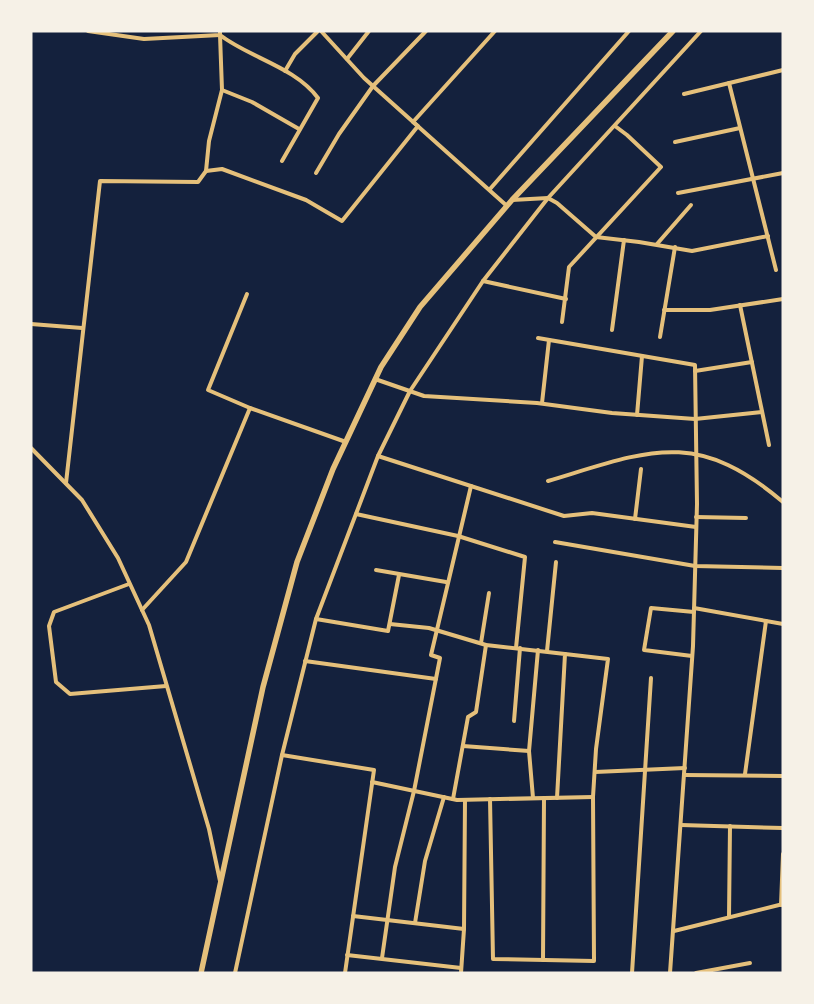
<svg xmlns="http://www.w3.org/2000/svg" width="814" height="1004" font-family="'Fira Sans Condensed',sans-serif">
	<style>
		.lines { fill: none; stroke-linecap: round; stroke-linejoin: round }
		.minor { stroke: #e5c07b; stroke-width: 4 }
		.secondary { stroke: #e5c07b; stroke-width: 5.5 }
	</style>
	<rect width="100%" height="100%" fill="#14213d"/>
	<g class="lines">
		<g class="minor">
			<polyline points="88,31 144,39 220,35 220,31"/>
			<polyline points="321,31 364,78 507,206"/>
			<polyline points="347,59 369,31"/>
			<polyline points="285,71 295,54 318,31"/>
			<polyline points="729,83 776,270"/>
			<polyline points="222,90 252,102 299,129"/>
			<polyline points="684,94 783,70"/>
			<polyline points="675,142 740,128"/>
			<polyline points="206,171 222,169 306,200 342,221 418,126 413,122 495,31"/>
			<polyline points="316,173 339,134 373,86 426,31"/>
			<polyline points="490,189 629,31"/>
			<polyline points="678,193 783,173"/>
			<polyline points="512,200 548,198 557,203 596,237 639,242 692,251 768,236"/>
			<polyline points="657,244 691,205"/>
			<polyline points="483,281 566,299"/>
			<polyline points="247,294 208,390 250,408"/>
			<polyline points="740,305 769,445"/>
			<polyline points="664,310 710,310 783,299"/>
			<polyline points="562,322 569,267 661,167 627,135 615,126"/>
			<polyline points="31,324 82,328"/>
			<polyline points="612,330 624,240"/>
			<polyline points="660,337 675,247"/>
			<polyline points="538,338 695,365 697,504 693,646 670,973"/>
			<polyline points="695,371 752,362"/>
			<polyline points="375,379 424,396 537,403 612,413 695,419 762,412"/>
			<polyline points="542,403 549,340"/>
			<polyline points="637,415 642,356"/>
			<polyline points="31,448 82,500 118,558 149,625 209,829 220,881"/>
			<polyline points="378,456 564,516 592,513 696,527"/>
			<path d="M548,481C648,451 695,427 783,502"/>
			<path d="M66,483L100,181L198,182L206,171L209,141L222,90L220,35C250,58 295,67 318,98L282,161"/>
			<polyline points="356,514 458,536 525,557 516,648"/>
			<polyline points="696,517 746,518"/>
			<polyline points="635,519 641,469"/>
			<polyline points="555,542 695,566 783,568"/>
			<polyline points="376,570 446,582"/>
			<polyline points="129,584 54,612 49,626 56,682 70,694 166,686"/>
			<polyline points="694,608 783,624"/>
			<polyline points="142,610 186,562 250,408 346,442"/>
			<polyline points="316,619 388,631 399,575"/>
			<polyline points="390,624 429,628 486,645 565,654 557,798"/>
			<polyline points="481,643 489,593"/>
			<polyline points="547,651 556,562"/>
			<polyline points="692,656 644,650 651,608 694,612"/>
			<polyline points="305,661 436,679"/>
			<polyline points="514,721 520,648"/>
			<polyline points="463,746 529,751"/>
			<polyline points="282,755 374,770 345,973"/>
			<polyline points="595,772 685,768"/>
			<polyline points="745,774 766,621"/>
			<polyline points="685,775 783,776"/>
			<polyline points="372,782 457,800 593,797"/>
			<polyline points="533,798 529,751 538,650"/>
			<polyline points="453,799 468,717 476,712 486,645"/>
			<polyline points="490,799 493,959 594,961 593,797 596,749 608,659 565,654"/>
			<polyline points="681,825 783,828"/>
			<polyline points="781,905 783,854"/>
			<polyline points="353,916 464,929"/>
			<polyline points="729,917 730,826"/>
			<polyline points="415,923 425,861 444,797"/>
			<polyline points="674,931 783,904"/>
			<polyline points="347,955 461,968"/>
			<polyline points="382,958 395,867 414,791 440,658 431,655 471,486"/>
			<polyline points="543,960 544,798"/>
			<polyline points="235,973 282,755 316,619 378,456 410,391 483,281 548,198 701,31"/>
			<polyline points="461,973 464,929 465,800"/>
			<polyline points="632,973 651,678"/>
			<polyline points="696,973 750,963"/>
		</g>
		<polyline class="secondary" points="201,973 263,687 297,562 333,469 381,367 420,307 512,200 673,31"/>
	</g>
	<rect width="814" height="1004" fill="none" stroke="#f6f1e7" stroke-width="65"/>
</svg>
